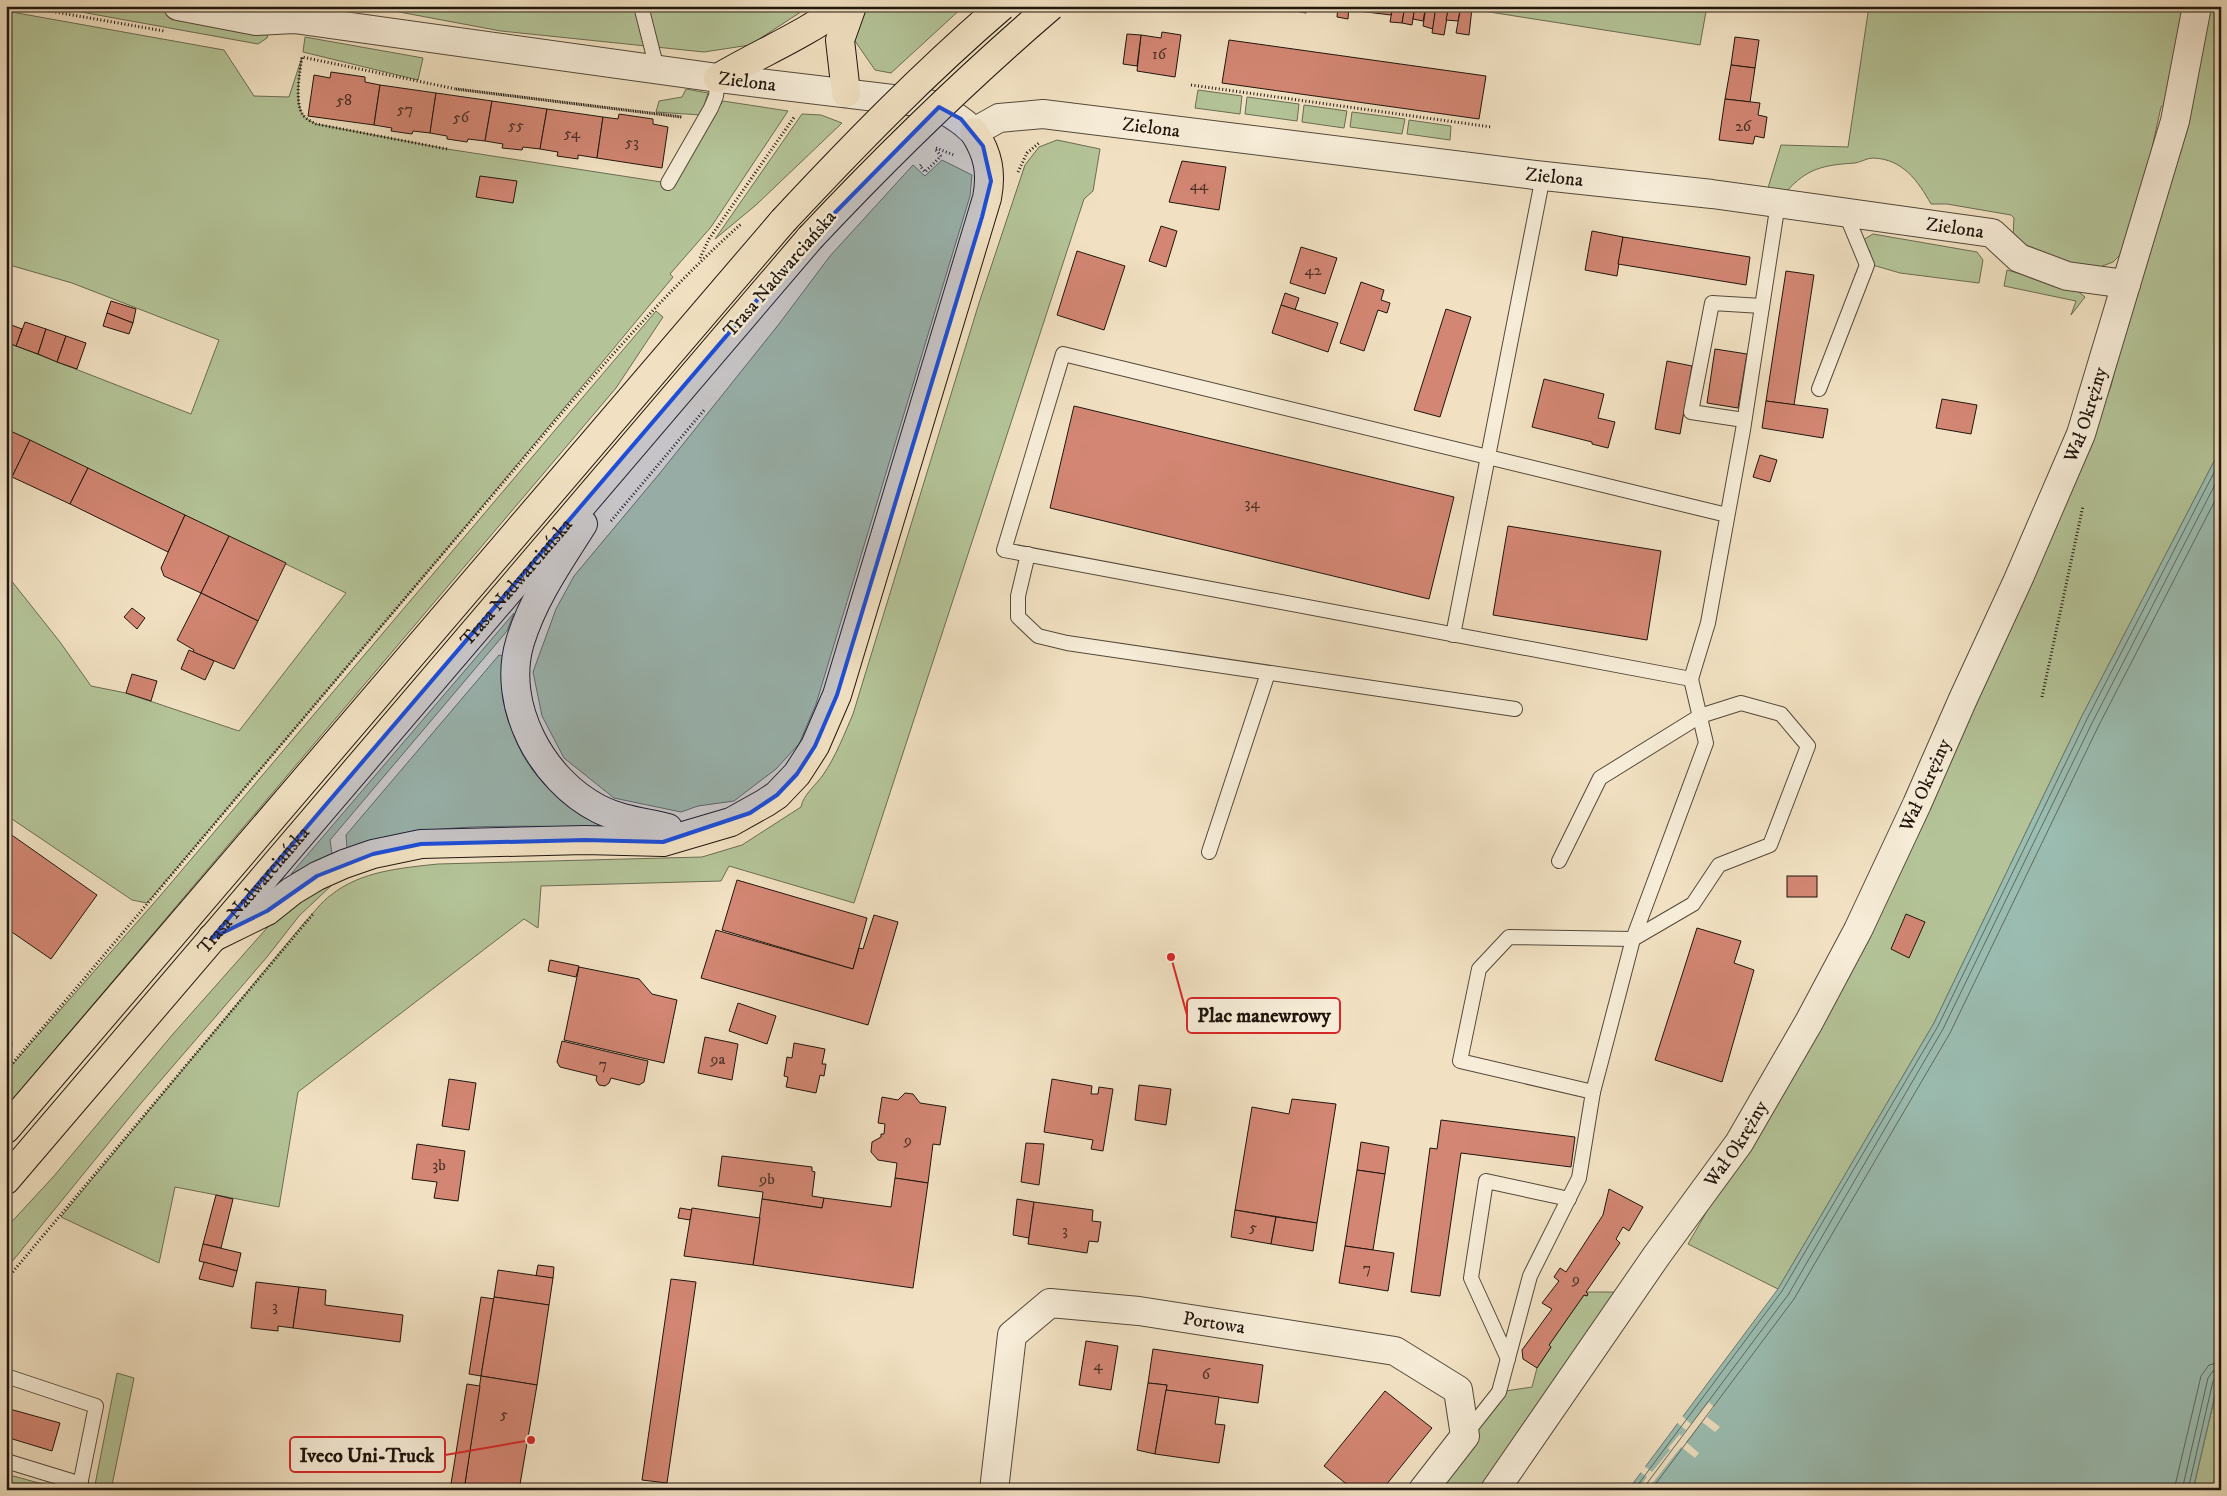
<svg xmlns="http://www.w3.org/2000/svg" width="2227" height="1496" font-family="'IM FELL DW Pica',serif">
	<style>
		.green { fill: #b4c498; stroke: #6a6d52 }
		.water { fill: #9bbeb3; stroke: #6a7b71 }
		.pier { fill: #f1e1c2 }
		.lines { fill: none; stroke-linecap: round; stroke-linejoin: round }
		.shore { stroke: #5e6a60; stroke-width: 1 }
		.building { fill: #d28673; stroke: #20160d }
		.service-casing { stroke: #54493a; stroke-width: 16 }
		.minor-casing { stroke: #54493a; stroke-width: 30 }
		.tertiary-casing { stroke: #54493a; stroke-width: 30 }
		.primary-casing { stroke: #20160d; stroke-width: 30 }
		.path { stroke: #20160d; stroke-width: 3; stroke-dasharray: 1 2.5; stroke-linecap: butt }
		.service { stroke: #f6ecd7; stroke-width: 14 }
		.minor { stroke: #f6ecd7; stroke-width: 28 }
		.tertiary { stroke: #f6ecd7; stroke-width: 28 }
		.primary { stroke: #f1e1c2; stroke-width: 28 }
		.primary-bridge-casing { stroke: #20160d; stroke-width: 30; stroke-linecap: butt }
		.path-bridge { stroke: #20160d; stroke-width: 3; stroke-dasharray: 1 2.5; stroke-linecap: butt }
		.primary-bridge { stroke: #f1e1c2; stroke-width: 28 }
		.marked { fill: #1d4ed8; fill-opacity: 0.2; stroke: #1d4ed8; stroke-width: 4; stroke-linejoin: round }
		.labels { text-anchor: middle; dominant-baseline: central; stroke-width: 5; stroke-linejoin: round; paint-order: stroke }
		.number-label { font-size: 16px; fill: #4c3226 }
		.street-label { font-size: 19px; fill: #20160d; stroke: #f6ecd7 }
		.leader { fill: none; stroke: #d62828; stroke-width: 2 }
		.callout-dot { fill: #d62828; stroke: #f6ecd7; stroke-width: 2 }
		.callout { fill: #f6ecd7; stroke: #d62828; stroke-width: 2 }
		.callout-label { font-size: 20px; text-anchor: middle; font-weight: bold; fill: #20160d }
	</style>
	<rect width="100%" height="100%" fill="#f1e1c2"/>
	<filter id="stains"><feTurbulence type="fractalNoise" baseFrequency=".004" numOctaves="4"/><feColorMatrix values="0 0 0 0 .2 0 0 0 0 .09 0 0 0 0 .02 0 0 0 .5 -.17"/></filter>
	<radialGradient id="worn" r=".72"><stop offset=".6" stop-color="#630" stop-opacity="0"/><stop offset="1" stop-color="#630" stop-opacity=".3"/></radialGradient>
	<g class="green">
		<polygon points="48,6 135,6 269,30 267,38 258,44"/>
		<polygon points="367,6 810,6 750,45 704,52 501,31"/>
		<polygon points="871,6 964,6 891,73 875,70 853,38 861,18"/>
		<polygon points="1451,6 1707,6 1700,45"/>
		<path d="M1869,6H2221V448L2082,716L1934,1023L1778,1289L1688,1244L1842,977L2059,519L2111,386L2181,93L2161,107L2134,230L2123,252L2113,262L2097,268H2050L2013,236L2014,218L2011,215L1947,204H1931C1918,181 1903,159 1873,158C1867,158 1861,162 1855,163C1824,165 1807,168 1786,192L1768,188L1781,145L1848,147Z"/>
		<path d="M6,11L224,50L254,96L289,97L302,57C300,70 294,103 303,115C306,119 312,122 316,124L447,149L668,183L723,101L788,111L711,227L670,274L673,277L436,562L147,903L132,900L6,815V574L60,642L91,686L126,693L239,731L346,593L6,429V342L191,414L219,340L72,283L6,264Z"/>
		<polygon points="305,37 423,58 418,80 303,52"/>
		<polygon points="686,89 708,93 701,115 656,112 659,101 682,97"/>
		<polygon points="1198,90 1242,96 1240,114 1195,108"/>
		<polygon points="1247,97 1299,104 1297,121 1245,114"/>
		<polygon points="1304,105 1347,111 1344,128 1302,122"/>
		<polygon points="1352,112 1405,119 1402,134 1350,127"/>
		<polygon points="802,114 821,115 842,123 756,205 715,239"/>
		<polygon points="1409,120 1451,126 1450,140 1407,134"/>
		<path d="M1057,140L1100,149L1093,191L1084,199L854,903L729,866L721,881L541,886L538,928L524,919L298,1092L279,1207L175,1187L159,1263L61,1217L304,923C313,914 321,902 331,895C361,871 401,868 438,864L702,857L742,845L801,807C803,795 816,785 823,775C836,756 844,735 853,714L979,303L1025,165L1039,147Z"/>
		<polygon points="942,160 972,175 970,196 816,704 799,744 776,769 734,801 698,806 681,812 614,798 564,758 542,716 533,672 556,609 574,576 660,473 779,324 830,256 913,165 925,176"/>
		<polygon points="1873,234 1977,252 1983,260 1979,283 1900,273 1869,264 1870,251 1861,247 1863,240"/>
		<polygon points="2007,270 2075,289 2085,297 2071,315 2076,301 2004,286"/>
		<polygon points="656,311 663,317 616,388 6,1107 6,1072 160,896"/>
		<polygon points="514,613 507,631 330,840 332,854 291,874"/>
		<path d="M499,655L504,656C505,672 503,689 506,705C515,764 553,800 602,827C517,827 429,820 347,848L346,835Z"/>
		<polygon points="334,883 299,916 267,957 142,1102 6,1269 6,1228 54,1176 173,1034 282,911"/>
		<polygon points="1586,1292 1625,1292 1485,1490 1423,1490 1499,1392 1532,1387 1537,1368 1551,1347 1549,1345 1584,1295 1587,1296 1588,1294"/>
		<polygon points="2221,1369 2221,1490 2193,1490 2218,1383"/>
		<polygon points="117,1373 134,1378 111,1490 94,1490"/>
		<polygon points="6,1474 57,1488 60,1490 6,1490"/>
	</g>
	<polygon class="water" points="2221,448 2221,1369 2193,1490 1628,1490 1778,1289 1934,1023 2082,716"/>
	<polygon class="pier" points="1709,1402 1714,1407 1707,1417 1720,1427 1715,1432 1702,1422 1686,1442 1699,1453 1695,1458 1681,1447 1647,1490 1637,1490 1647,1477 1639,1471 1643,1465 1652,1472 1670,1450 1668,1448 1680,1434 1681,1436 1686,1430 1676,1422 1681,1415 1691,1424"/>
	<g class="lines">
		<g class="shore">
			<polyline points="1634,1490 1782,1291 1938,1026 2087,719 2221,459"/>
			<polyline points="1642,1490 1788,1295 1943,1029 2093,721 2221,473"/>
			<polyline points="1651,1490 1794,1299 1950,1033 2099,725 2221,489"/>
			<polyline points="2174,1490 2201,1376 2209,1365 2221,1362"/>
			<polyline points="2182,1490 2208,1378 2213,1371 2221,1370"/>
			<polyline points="2188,1490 2213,1381 2216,1377 2221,1376"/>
		</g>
	</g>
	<g class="building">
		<polygon points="1295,6 1307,6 1306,13 1295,11"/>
		<polygon points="1338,6 1349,6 1348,19 1337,17"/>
		<polygon points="1359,6 1393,6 1391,15 1358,11"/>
		<polygon points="1393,6 1405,6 1402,23 1390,22"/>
		<polygon points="1405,6 1415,6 1412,25 1402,23"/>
		<polygon points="1415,6 1426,6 1423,21 1413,19"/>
		<polygon points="1426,6 1436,6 1433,29 1423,26"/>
		<polygon points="1436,6 1449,6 1444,35 1432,33"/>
		<polygon points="1449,6 1461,6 1458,21 1446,20"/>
		<polygon points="1461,6 1472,8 1469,35 1456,33"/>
		<polygon points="1162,32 1181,35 1175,77 1137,71 1141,35 1161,38"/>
		<polygon points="1127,34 1141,35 1137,66 1123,64"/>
		<polygon points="1735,37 1759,40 1755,68 1731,65"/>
		<polygon points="1229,40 1486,76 1479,119 1222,83"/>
		<polygon points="1731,65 1755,68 1750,102 1725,99"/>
		<polygon points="331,72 365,77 365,82 380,85 374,125 308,116 314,75 330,78"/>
		<polygon points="380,85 436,93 430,133 413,131 412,134 391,131 392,128 374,125"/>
		<polygon points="436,93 492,101 485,141 468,139 467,142 447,139 447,136 430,133"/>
		<polygon points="1725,99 1760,103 1758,115 1767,117 1764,138 1755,136 1753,144 1719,140"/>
		<polygon points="492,101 547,109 540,149 523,147 522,150 502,148 503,144 485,141"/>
		<polygon points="547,109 603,117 597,158 578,155 578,159 557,156 558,152 540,149"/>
		<polygon points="619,114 653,119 653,124 668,127 662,168 597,158 603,117 618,119"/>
		<polygon points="1182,161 1226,167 1219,210 1169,202"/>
		<polygon points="480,176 517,181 513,203 476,197"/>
		<polygon points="1161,226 1177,231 1166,267 1149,261"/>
		<polygon points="1592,231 1623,237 1617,276 1585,270"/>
		<polygon points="1623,237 1750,257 1746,285 1618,264"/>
		<polygon points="1301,247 1337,258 1325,294 1290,283"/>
		<polygon points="1077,251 1125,266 1104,330 1057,315"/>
		<polygon points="1786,271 1814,275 1794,405 1766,401"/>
		<polygon points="1361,282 1384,290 1381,300 1390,303 1387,313 1378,310 1364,351 1340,343"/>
		<polygon points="1285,293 1299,298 1295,310 1281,305"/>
		<polygon points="111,301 136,309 133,323 107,313"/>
		<polygon points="1281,305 1338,323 1328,352 1272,333"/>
		<polygon points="1446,309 1471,317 1440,417 1414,410"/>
		<polygon points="107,313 133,323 129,334 103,326"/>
		<polygon points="25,322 46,329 38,354 16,346"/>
		<polygon points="6,323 22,329 16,346 6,342"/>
		<polygon points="46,329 66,336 57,362 38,354"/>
		<polygon points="66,336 86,343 77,369 57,362"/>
		<polygon points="1715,349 1747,354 1738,408 1707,403"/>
		<polygon points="1667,361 1692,366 1680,434 1655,429"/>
		<polygon points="1544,379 1604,394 1598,418 1615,422 1608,448 1592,444 1592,442 1532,427"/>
		<polygon points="1942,399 1977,405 1971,434 1936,428"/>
		<polygon points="1766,401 1828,409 1823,438 1762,428"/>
		<polygon points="1074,406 1454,497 1429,599 1050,508"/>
		<polygon points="6,429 30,440 12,477 6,474"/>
		<polygon points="30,440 88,468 70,504 12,477"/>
		<polygon points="1760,455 1777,460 1770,482 1753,477"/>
		<polygon points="88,468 185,515 168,552 70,504"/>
		<polygon points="185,515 229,536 201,593 164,576 161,568"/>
		<polygon points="1508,526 1661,551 1647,640 1493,615"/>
		<polygon points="229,536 286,563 258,621 201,593"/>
		<polygon points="201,593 258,621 234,669 193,652 194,650 177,640"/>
		<polygon points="132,608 145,618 137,629 124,617"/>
		<polygon points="189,650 214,661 205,680 181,669"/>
		<polygon points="132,674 157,681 151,701 126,693"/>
		<polygon points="6,831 97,895 51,959 6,928"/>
		<rect x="1787" y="876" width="30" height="21"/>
		<polygon points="737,880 867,918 853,969 722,930"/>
		<polygon points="1906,914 1925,922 1909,958 1891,949"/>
		<polygon points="874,915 898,922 868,1025 701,978 716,930 853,969 859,948 863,949"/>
		<polygon points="1697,928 1741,941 1734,963 1754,970 1722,1082 1655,1060"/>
		<polygon points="550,960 579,966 576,977 548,971"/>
		<polygon points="579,967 639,979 652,994 677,1000 664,1063 564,1040"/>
		<polygon points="6,993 9,993 12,1047 6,1047"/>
		<polygon points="738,1003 776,1016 767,1044 729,1031"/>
		<polygon points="705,1037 738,1044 732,1080 698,1073"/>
		<polygon points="562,1041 648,1061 644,1082 639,1085 611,1078 609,1083 605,1086 599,1085 596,1080 597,1076 560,1067 557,1062"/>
		<polygon points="794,1043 825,1049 822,1064 826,1064 824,1076 820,1075 816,1093 786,1087 788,1077 784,1076 787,1057 792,1058"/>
		<polygon points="449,1079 476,1083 469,1130 442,1126"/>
		<polygon points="1052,1079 1092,1086 1091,1094 1098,1094 1099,1087 1113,1089 1103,1151 1091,1149 1093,1140 1044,1132"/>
		<polygon points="1139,1085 1171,1089 1166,1125 1135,1120"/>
		<polygon points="905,1093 913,1094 920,1103 946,1107 940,1145 933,1144 928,1183 895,1178 897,1163 878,1160 871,1152 872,1142 881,1137 881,1134 884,1134 885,1124 878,1123 882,1097 898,1100"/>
		<polygon points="1292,1099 1336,1104 1317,1223 1235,1210 1252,1107 1289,1114"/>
		<polygon points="1441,1120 1575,1137 1571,1167 1461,1153 1440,1296 1411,1292 1430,1148 1437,1149"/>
		<polygon points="1361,1142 1389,1147 1385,1174 1357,1170"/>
		<polygon points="1026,1143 1044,1144 1039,1185 1021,1182"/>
		<polygon points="417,1144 465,1151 458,1201 434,1198 437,1182 412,1179"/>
		<polygon points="722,1156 812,1167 812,1171 815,1172 812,1196 824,1198 822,1208 762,1199 763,1192 718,1186"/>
		<polygon points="1357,1170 1385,1174 1373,1250 1345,1246"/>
		<polygon points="895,1178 928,1183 913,1288 753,1265 762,1199 822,1208 824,1198 891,1207"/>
		<polygon points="1609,1189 1643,1207 1629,1231 1623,1227 1616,1239 1620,1243 1586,1292 1588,1294 1587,1296 1584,1295 1549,1345 1551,1347 1537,1368 1523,1359 1522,1350 1552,1309 1542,1303 1559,1281 1554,1277 1560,1268 1566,1272 1603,1215"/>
		<polygon points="216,1195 233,1199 221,1248 203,1244"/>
		<polygon points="1017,1199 1034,1202 1029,1238 1013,1235"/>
		<polygon points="1034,1202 1093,1210 1092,1221 1101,1222 1098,1242 1089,1241 1087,1253 1028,1244"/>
		<polygon points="680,1208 692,1210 690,1220 678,1218"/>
		<polygon points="692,1208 760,1218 753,1265 684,1256"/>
		<polygon points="1235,1210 1276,1217 1271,1244 1231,1237"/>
		<polygon points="1276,1217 1317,1223 1313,1251 1271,1244"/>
		<polygon points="203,1244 241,1253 237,1271 199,1261"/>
		<polygon points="1345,1246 1394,1253 1388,1291 1339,1283"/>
		<polygon points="204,1262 237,1271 233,1287 199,1279"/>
		<polygon points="538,1265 554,1267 553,1278 536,1276"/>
		<polygon points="498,1270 553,1278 549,1305 494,1297"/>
		<polygon points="671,1279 696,1282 667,1483 642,1480"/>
		<polygon points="256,1282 299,1287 293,1328 278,1326 278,1331 251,1328"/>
		<polygon points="299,1287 326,1290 325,1305 403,1315 400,1342 293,1328"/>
		<polygon points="481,1297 494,1299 481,1376 469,1374"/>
		<polygon points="494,1297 549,1305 537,1385 481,1376"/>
		<polygon points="1086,1341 1118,1346 1111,1390 1079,1385"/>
		<polygon points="1153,1349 1263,1365 1258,1403 1166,1390 1167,1385 1148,1383"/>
		<polygon points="481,1376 537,1385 519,1490 464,1490"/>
		<polygon points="1148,1383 1167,1385 1155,1454 1137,1450"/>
		<polygon points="467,1384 480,1386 464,1490 450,1490"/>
		<polygon points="1166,1390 1219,1397 1215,1424 1225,1425 1219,1463 1155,1454"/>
		<polygon points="1385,1391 1432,1428 1382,1490 1354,1490 1324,1466"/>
		<polygon points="6,1408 60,1423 52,1451 6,1437"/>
	</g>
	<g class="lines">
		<g class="service-casing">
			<g id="service">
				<polyline points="641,6 657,69"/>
				<polyline points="668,183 711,108 716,96 718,78"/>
				<polyline points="1819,389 1867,265 1845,212"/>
				<polyline points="1744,420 1691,412 1712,303 1762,306"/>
				<polyline points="1727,515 1063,354 1004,550 1691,679 1708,623 1743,430 1778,203"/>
				<polyline points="1028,554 1018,596 1018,617 1038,636 1067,643 1515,709"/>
				<polyline points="1453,635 1543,176"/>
				<polyline points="1209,852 1268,673"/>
				<polyline points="1593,1092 1633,939 1706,743 1691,679"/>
				<polyline points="1508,1359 1471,1278 1486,1181 1569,1199"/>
				<polyline points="6,1376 96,1406 79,1490"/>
				<polyline points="1465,1435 1499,1392 1530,1276 1579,1178 1593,1092 1460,1061 1479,969 1509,937 1633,939 1693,904 1719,865 1770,845 1808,746 1781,714 1741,703 1700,716 1600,778 1559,861"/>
				<polyline points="6,1461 81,1484"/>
			</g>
		</g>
		<g class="minor-casing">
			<g id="minor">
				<path id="s1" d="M974,132L999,118L1043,114L1535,175L1712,194L1992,233L2019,258L2067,276L2126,284"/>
				<path id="s2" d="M994,1490L1012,1335L1050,1303L1139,1311L1395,1351L1458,1390L1465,1436L1423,1490"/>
				<path id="s3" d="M1495,1490L1657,1255L1739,1143L1809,1022L1858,930L1917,804L1963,699L2018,580L2081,434L2175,121L2197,6"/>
			</g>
		</g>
		<g class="tertiary-casing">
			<g id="tertiary">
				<path id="s4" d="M178,6L256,21L294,19L718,78L926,103C945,109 959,117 974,132"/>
			</g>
		</g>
		<g class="primary-casing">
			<g id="primary">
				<path d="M718,78C760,53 805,35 843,6"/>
				<polyline points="846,93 840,40 852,6"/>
				<path d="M583,524C559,562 533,599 520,642C501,705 542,780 599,809C621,820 644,822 668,828"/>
				<path d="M212,938L267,911L292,891L317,876L344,864L373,854L421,844L585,840L663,842L731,822L765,803L777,795L797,774L815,746L837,695L987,198C992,172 988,154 974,132"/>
				<polyline points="6,1129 783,221"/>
				<path id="s5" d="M6,1180L810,238"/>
			</g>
		</g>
		<g class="path">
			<polyline points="21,6 164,31"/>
			<polyline points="1191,85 1491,127"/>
			<polyline points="456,89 682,117"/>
			<polyline points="936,148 954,155"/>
			<path d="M447,149L316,124C312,122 306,119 303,115C294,103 300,70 302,57L456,89L682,117"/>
			<polyline points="921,165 920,166 925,172 941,156"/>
			<polyline points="1018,172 1027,153 1039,143"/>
			<polyline points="700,258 709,239 795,116"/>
			<polyline points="611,521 705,409"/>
			<polyline points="2042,697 2083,506"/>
			<path d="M6,1071C157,893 306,714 457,537C549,430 636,318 741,224"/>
			<polyline points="6,1280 313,914"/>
		</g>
		<use href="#service" class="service"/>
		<use href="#minor" class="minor"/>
		<use href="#tertiary" class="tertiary"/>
		<use href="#primary" class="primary"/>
		<g class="primary-bridge-casing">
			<g id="primary-bridge">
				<path d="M783,221C853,146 924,73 1002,6"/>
				<path d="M810,238C886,157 966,79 1051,6"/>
			</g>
		</g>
		<polyline class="path-bridge" points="936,150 941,156"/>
		<use href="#primary-bridge" class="primary-bridge"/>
	</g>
	<path class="marked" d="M939,107L961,119L983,146L991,181L982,217L837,695L815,746L797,774L777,795L750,813L663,842L585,840L421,844L373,854L317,876L267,911L212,938L810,238Z"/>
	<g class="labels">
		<g class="number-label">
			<text x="1159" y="54">16</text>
			<text x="344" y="100">58</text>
			<text x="405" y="109">57</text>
			<text x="461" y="117">56</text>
			<text x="516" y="125">55</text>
			<text x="1743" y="126">26</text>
			<text x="572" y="133">54</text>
			<text x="632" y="142">53</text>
			<text x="1199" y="185">44</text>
			<text x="1313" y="270">42</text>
			<text x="1252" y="503">34</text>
			<text x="718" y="1059">9a</text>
			<text x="603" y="1064">7</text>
			<text x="908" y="1140">9</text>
			<text x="439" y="1165">3b</text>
			<text x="767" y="1179">9b</text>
			<text x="1253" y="1227">5</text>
			<text x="1065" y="1230">3</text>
			<text x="1367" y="1268">7</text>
			<text x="1576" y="1279">9</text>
			<text x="275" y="1306">3</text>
			<text x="1098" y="1365">4</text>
			<text x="1206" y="1374">6</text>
			<text x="504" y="1414">5</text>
		</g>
		<g class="street-label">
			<text stroke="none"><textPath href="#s4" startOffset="575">Zielona</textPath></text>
			<text stroke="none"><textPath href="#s1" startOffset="182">Zielona</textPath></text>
			<text stroke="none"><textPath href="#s1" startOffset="588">Zielona</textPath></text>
			<text stroke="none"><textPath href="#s1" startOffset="992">Zielona</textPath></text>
			<text transform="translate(780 274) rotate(-49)">Trasa Nadwarciańska</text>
			<text stroke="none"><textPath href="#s3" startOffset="1232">Wał Okrężny</textPath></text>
			<text stroke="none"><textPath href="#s5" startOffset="786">Trasa Nadwarciańska</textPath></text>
			<text stroke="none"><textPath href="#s3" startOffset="828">Wał Okrężny</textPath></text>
			<text stroke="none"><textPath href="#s5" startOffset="381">Trasa Nadwarciańska</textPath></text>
			<text stroke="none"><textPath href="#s3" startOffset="422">Wał Okrężny</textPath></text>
			<text stroke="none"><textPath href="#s2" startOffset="371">Portowa</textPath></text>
		</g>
	</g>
	<path class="leader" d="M1171 957L1187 1015M531 1440L445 1455"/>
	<g class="callout-dot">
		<circle cx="1171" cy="957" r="5"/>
		<circle cx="531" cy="1440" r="5"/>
	</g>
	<g class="callout">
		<rect x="1187" y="998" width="153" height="35" rx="5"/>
		<rect x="290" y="1437" width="155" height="35" rx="5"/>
	</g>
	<g class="callout-label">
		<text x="1264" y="1022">Plac manewrowy</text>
		<text x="367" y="1462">Iveco Uni-Truck</text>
	</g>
	<rect width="2227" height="1496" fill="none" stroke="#f1e1c2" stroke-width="25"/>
	<rect x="8" y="8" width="2212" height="1481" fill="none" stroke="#20160d" stroke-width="2.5"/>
	<rect x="12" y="12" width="2202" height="1471" fill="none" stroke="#20160d"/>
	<rect width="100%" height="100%" filter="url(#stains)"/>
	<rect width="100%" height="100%" fill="url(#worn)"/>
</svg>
